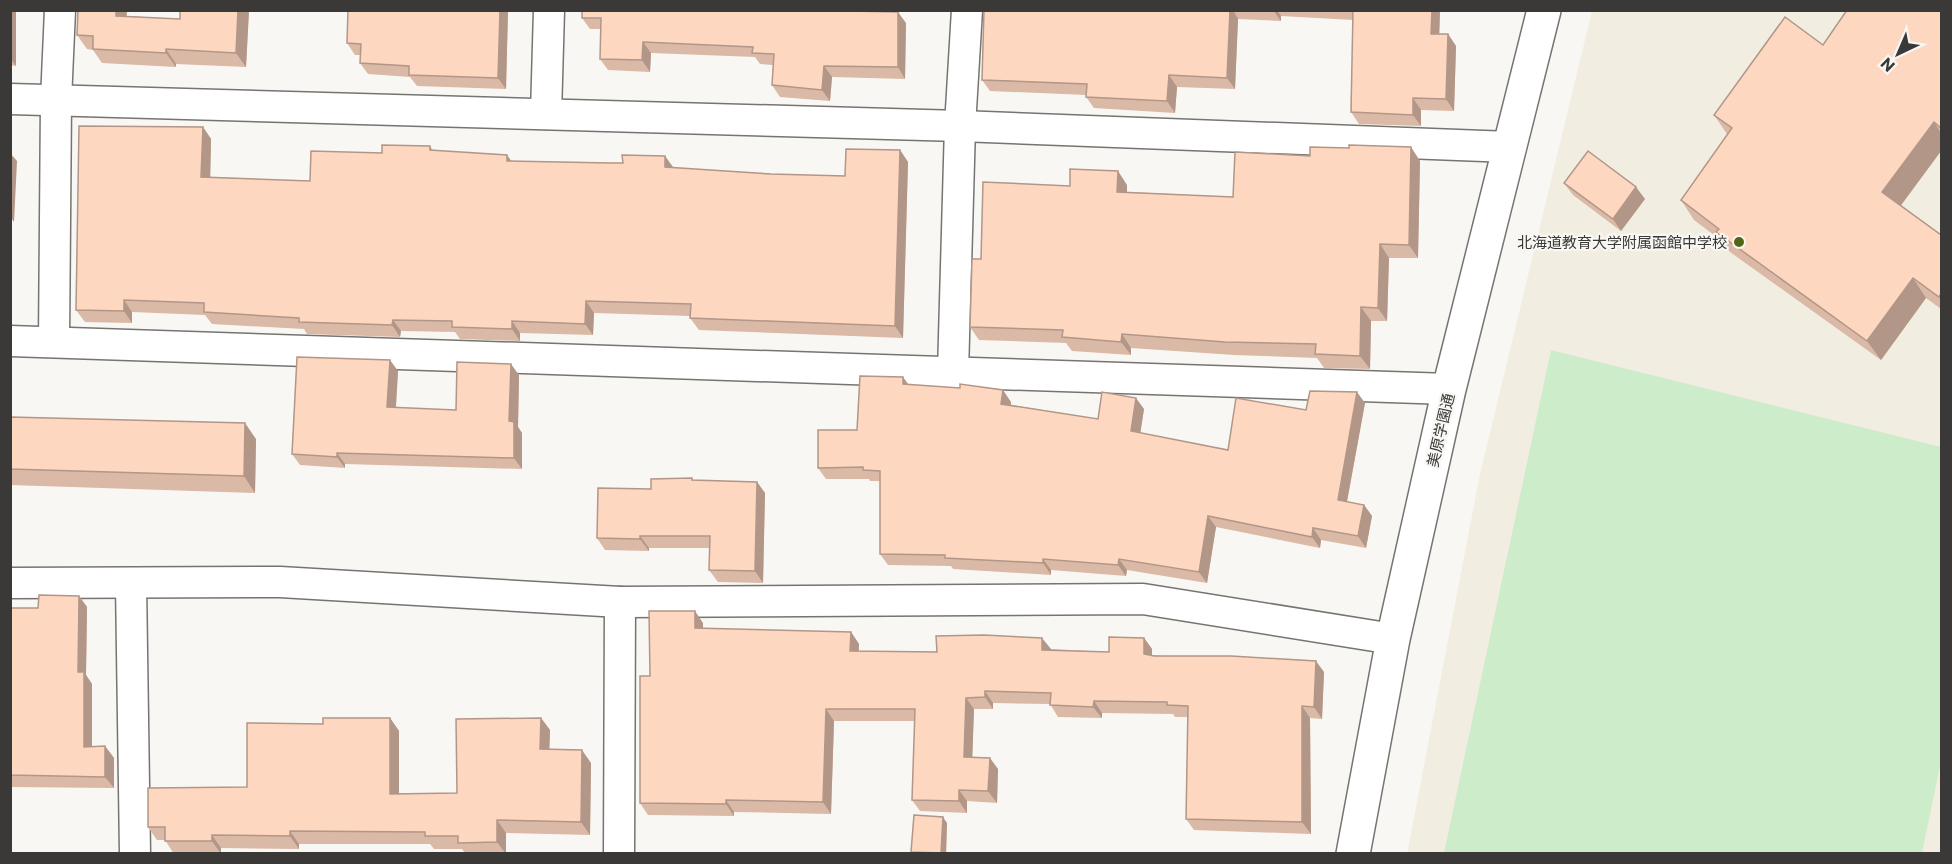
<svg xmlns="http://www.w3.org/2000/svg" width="1952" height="864" font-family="Commissioner,'Noto Sans JP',sans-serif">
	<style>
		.built { fill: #f2ede1 }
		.green { fill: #cdecc9 }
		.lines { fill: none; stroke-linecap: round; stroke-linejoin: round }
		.street-casing { stroke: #767470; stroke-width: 33 }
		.secondary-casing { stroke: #767470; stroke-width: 36 }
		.street { stroke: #fff; stroke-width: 30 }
		.secondary { stroke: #fff; stroke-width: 33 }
		.wall { fill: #dab9a6 }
		.shaded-wall { fill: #b29687 }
		.building { fill: #fed7c1; stroke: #b29687; stroke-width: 1.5 }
		.poi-dot { fill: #526714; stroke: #f9f7f3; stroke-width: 2 }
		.labels { text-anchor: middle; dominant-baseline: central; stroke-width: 4.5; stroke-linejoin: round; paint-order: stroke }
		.poi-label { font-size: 15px; fill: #3a3938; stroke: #f9f7f3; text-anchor: end }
		.street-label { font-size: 15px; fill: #3a3938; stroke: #f9f7f3 }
	</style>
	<rect width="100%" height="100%" fill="#f9f7f3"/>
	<polygon class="built" points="1592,11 1941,11 1941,853 1407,854 1480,474"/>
	<polygon class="green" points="1551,350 1941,447 1942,756 1922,853 1444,853"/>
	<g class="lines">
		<g class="street-casing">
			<g id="street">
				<polyline points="10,99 960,126 1510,147"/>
				<polyline points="546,114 549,10"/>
				<polyline points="10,341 1449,389"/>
				<polyline points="54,342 56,100 60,10"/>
				<polyline points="953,372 960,126 967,10"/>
				<polyline points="10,583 280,582 620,602 1143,599 1393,639"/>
				<polyline points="131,583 135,854"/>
				<polyline points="619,854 620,602"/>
			</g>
		</g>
		<g class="secondary-casing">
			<polyline id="secondary" points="1353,854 1393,639 1449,389 1544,10"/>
		</g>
		<use href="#street" class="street"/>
		<use href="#secondary" class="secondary"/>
	</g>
	<g class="wall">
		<polygon points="10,10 16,66 10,65"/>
		<polygon points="78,10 127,10 126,16 180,19 180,10 249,10 246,67 176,64 176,67 102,63 93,50 87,49 77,35"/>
		<polygon points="508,10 506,89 417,86 410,77 368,74 360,63 360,55 355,55 347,43"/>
		<polygon points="984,10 1440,10 1439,34 1448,34 1456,46 1454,111 1421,110 1421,126 1359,124 1351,112 1353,20 1281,16 1281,21 1238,19 1235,89 1177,87 1175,113 1094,108 1086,97 1086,95 990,91 982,80"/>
		<polygon points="1941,10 1941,151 1901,205 1941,235 1941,309 1926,298 1881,360 1730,252 1722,241 1694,220 1681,200 1727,134 1714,115 1823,45"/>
		<polygon points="582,18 906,23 905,79 832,77 830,101 780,97 772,85 773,65 760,64 755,57 651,53 650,72 608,70 600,59 601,29 590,29"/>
		<polygon points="203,127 211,139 210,177 310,181 382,153 430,146 433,150 512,161 611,163 623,163 665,156 673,168 771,174 845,176 900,150 908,162 903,338 699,330 690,318 691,316 594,313 593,335 520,333 520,341 460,339 455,332 401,331 400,337 307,334 304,329 212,324 205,315 132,312 132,323 85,322 76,310"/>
		<polygon points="1420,161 1418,258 1389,258 1387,321 1371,321 1370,369 1324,368 1317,358 1234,355 1131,348 1131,355 1072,351 1066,343 979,340 970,327 1070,186 1127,185 1127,192 1233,197"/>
		<polygon points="1564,183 1645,199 1621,231 1573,195"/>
		<polygon points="398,371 396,408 456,410 519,375 518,427 522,433 522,469 345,464 345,468 300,465 292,454"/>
		<polygon points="908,384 1011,402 1011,405 1098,419 1144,409 1140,433 1228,450 1306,410 1365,403 1347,502 1364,505 1372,516 1366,548 1321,540 1320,548 1216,527 1207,583 1127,570 1126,576 1051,570 1051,575 953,569 951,566 888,565 880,554 880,481 870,481 869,479 826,479 818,468 857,430"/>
		<polygon points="10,417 256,439 255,493 10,485"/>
		<polygon points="694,480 757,482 765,493 763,583 718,582 709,570 710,548 649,548 649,551 605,550 597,538 651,489"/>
		<polygon points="79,596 87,607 86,675 92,684 92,746 105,746 114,758 114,788 10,787 10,608 38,608"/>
		<polygon points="703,623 703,629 851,632 859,644 859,651 937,652 1051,649 1109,652 1144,638 1152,649 1152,655 1324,672 1322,719 1310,718 1311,834 1194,830 1186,819 1188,717 1175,717 1173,714 1102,713 1102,718 1058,717 1050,704 993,703 993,709 974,709 972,757 998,769 997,803 967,801 967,813 920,811 912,800 915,721 834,721 831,814 734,812 734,816 648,815 640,803 650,676"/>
		<polygon points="390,718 399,731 399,794 457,793 541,718 550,730 549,749 591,763 590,835 506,833 506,854 466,854 462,849 434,849 430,844 299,844 299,849 221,848 221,854 174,854 165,840 157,840 148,827 247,787 323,724"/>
		<polygon points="947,823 946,854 913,854 911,852"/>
	</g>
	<g class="shaded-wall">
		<polygon points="10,10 16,10 16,66 10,58"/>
		<polygon points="116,10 127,10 126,30 116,16"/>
		<polygon points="238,10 249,10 246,67 236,53"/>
		<polygon points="500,10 508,10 506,89 498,78"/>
		<polygon points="1230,10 1233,10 1238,19 1235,89 1227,78"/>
		<polygon points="1273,10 1277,10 1281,16 1281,21"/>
		<polygon points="1432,10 1440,10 1439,45 1431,34"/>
		<polygon points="898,12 906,23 905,79 898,67"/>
		<polygon points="1448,34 1456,46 1454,111 1446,99"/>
		<polygon points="643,42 651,53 650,72 642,60"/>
		<polygon points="166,49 176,64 176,67 166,53"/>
		<polygon points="824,66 832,77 830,101 822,90"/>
		<polygon points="1169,75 1177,87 1175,113 1167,101"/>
		<polygon points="1413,98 1421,110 1421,126 1413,115"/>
		<polygon points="1934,122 1941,133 1941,151 1896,212 1882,192"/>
		<polygon points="203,127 211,139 210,189 201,177"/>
		<polygon points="1411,147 1420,161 1418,258 1409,245"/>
		<polygon points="900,150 908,162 903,338 895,326"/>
		<polygon points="10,153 17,161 14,222 10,216"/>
		<polygon points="507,155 515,166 507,161"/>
		<polygon points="665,156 673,167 673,179 665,167"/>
		<polygon points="1118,171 1127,185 1127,205 1117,192"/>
		<polygon points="1636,187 1645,199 1621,231 1613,219"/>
		<polygon points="1380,244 1389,258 1387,321 1378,308"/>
		<polygon points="1913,278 1926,298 1881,360 1867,341"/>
		<polygon points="124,300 132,312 132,323 124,311"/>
		<polygon points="586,301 594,313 593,335 585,324"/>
		<polygon points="1361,307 1371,321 1370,369 1360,356"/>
		<polygon points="393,320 401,331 400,337 392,325"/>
		<polygon points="512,321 520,333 520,341 512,329"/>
		<polygon points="1122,334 1131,348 1131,355 1121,342"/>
		<polygon points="390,360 398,371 395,419 387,407"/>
		<polygon points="511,364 519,375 518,427 522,433 522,469 514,458 509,421"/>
		<polygon points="903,377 911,388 903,384"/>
		<polygon points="1003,390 1011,402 1009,415 1001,404"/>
		<polygon points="1357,392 1365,403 1345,512 1338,500"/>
		<polygon points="1136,398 1144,409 1139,442 1131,431"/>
		<polygon points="245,423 256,439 255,493 244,476"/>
		<polygon points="337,453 345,464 345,468 337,457"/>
		<polygon points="757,482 765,493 763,583 755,571"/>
		<polygon points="1364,505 1372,516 1366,548 1358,536"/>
		<polygon points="1208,516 1216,527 1207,583 1199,572"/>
		<polygon points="1313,528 1321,540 1320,548 1312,537"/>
		<polygon points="640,536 649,548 649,551 640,539"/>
		<polygon points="1043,559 1051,570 1051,575 1043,563"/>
		<polygon points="1119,559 1127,570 1126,576 1118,565"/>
		<polygon points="79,596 87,607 86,675 92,684 92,758 84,747 78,672"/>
		<polygon points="695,611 703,623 703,640 695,628"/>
		<polygon points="851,632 859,644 858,663 850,651"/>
		<polygon points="1042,638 1051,649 1050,662 1042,650"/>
		<polygon points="1144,638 1152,649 1152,666 1144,654"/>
		<polygon points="1316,661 1324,672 1322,719 1314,707"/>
		<polygon points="985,691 993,703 993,709 985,697"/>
		<polygon points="966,698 974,709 972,768 964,757"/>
		<polygon points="1094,701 1102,713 1102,718 1093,707"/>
		<polygon points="1302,706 1310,718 1311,834 1302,822"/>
		<polygon points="826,709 834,721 831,814 823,802"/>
		<polygon points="390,718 399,731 399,807 390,794"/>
		<polygon points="541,718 550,730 549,762 540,749"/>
		<polygon points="105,746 114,758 114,788 105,777"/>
		<polygon points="582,750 591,763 590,835 581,822"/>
		<polygon points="990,758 998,769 997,803 988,791"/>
		<polygon points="959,790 967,801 967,813 959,801"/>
		<polygon points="726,800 734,812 734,816 726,804"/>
		<polygon points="943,817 947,823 946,854 941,853"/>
		<polygon points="497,820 506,833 506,854 497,842"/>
		<polygon points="290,831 299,844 299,849 290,836"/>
		<polygon points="212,835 221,848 221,854 212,841"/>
	</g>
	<g class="building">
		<polygon points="78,10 116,10 116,16 180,19 180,10 238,10 236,53 166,49 166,53 93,49 93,36 77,35"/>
		<polygon points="348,10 500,10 498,78 409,75 409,66 360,63 361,44 347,43"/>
		<polygon points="582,10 796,10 898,12 898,67 824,66 822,90 772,85 774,54 752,53 753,47 643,42 642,60 600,59 601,18 582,18"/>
		<polygon points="984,10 1230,10 1227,78 1169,75 1167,101 1086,97 1087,84 982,80"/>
		<polygon points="1353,10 1432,10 1431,34 1448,34 1446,99 1413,98 1413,115 1351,112"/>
		<polygon points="1847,10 1941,10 1941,128 1934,122 1882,192 1941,235 1941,293 1939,297 1913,278 1867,341 1716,232 1719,229 1681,200 1732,128 1714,115 1785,17 1823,45"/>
		<polygon points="79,126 203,127 201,177 310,181 311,151 382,153 382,145 430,146 430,150 507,155 507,161 611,163 623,163 622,155 665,156 665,167 771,174 845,176 846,149 900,150 895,326 690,318 691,304 586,301 585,324 512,321 512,329 452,327 452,321 393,320 392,325 299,322 299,318 204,312 204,303 124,300 124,311 76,310"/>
		<polygon points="1349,145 1411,147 1409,245 1380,244 1378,308 1361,307 1360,356 1315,354 1316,344 1225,342 1122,334 1121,342 1062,337 1063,330 970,327 972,259 981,259 983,182 1070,186 1070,169 1118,171 1117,192 1233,197 1235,152 1310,156 1310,147 1349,148"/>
		<polygon points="1588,151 1636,187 1613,219 1564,183"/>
		<polygon points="297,357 390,360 387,407 456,410 457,362 511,364 509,421 514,422 514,458 337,453 337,457 292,454"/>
		<polygon points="860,376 903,377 903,384 960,388 960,384 1003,390 1001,404 1098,419 1102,392 1136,398 1131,431 1228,450 1236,398 1306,410 1310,391 1357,392 1338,500 1364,505 1358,536 1313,528 1312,537 1208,516 1199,572 1119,559 1118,565 1043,559 1043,563 945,558 945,555 880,554 880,471 863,470 863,467 818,468 818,430 857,430"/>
		<polygon points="10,417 245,423 244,476 10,469"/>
		<polygon points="692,478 692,480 757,482 755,571 709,570 710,536 640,536 640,539 597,538 598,488 651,489 651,479"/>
		<polygon points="39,595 79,596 78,672 84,672 84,747 105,746 105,777 10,775 10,608 38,608"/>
		<polygon points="649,611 695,611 695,628 851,632 850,651 937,652 936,636 984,635 1042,638 1042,650 1109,652 1109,637 1144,638 1144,654 1154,656 1231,656 1316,661 1314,707 1302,706 1302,822 1186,819 1188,706 1167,705 1167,702 1094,701 1093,707 1050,705 1051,693 985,691 985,697 966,698 964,757 990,758 988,791 959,790 959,801 912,800 915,709 826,709 823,802 726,800 726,804 640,803 640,676 650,676"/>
		<polygon points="323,718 390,718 390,794 457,793 456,719 541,718 540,749 582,750 581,822 497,820 497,842 458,843 458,836 425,836 425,832 290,831 290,836 212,835 212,841 165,841 165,827 148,827 148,788 247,787 247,723 323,724"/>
		<polygon points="914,815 943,817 941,853 911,852"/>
	</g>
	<circle class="poi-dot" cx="1739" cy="242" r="6"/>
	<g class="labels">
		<g class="poi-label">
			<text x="1727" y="242">北海道教育大学附属函館中学校</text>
		</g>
		<g class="street-label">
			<text transform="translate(1440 430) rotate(-77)">美原学園通</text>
		</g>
	</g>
	<rect width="1952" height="864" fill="none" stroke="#3a3938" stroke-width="24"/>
	<g transform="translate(1898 54) rotate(224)" stroke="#f9f7f3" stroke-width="4.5" paint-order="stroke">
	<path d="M0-4.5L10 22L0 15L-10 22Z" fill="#3a3938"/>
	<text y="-9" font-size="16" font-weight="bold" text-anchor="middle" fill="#3a3938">N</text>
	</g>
</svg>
